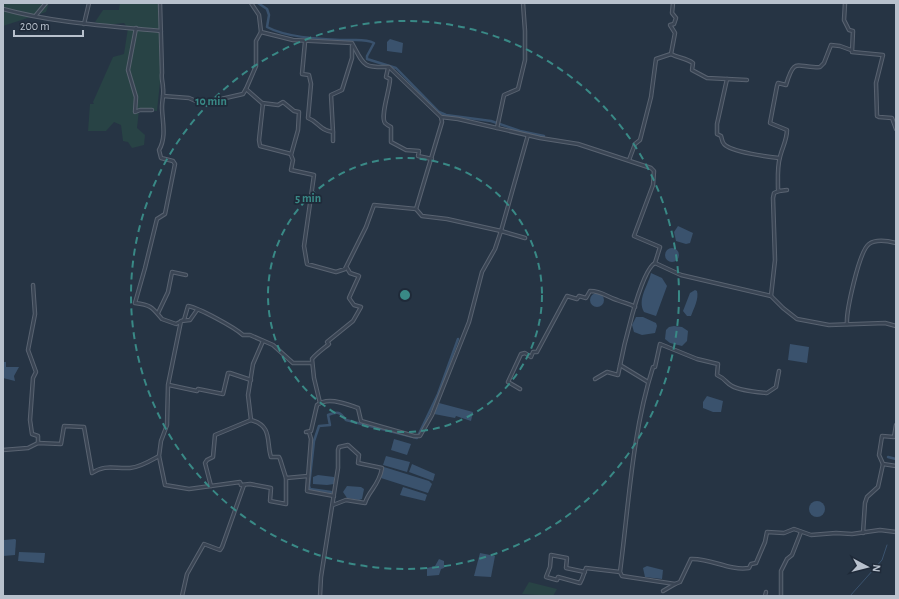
<svg xmlns="http://www.w3.org/2000/svg" width="899" height="599" font-family="'Alegreya Sans',sans-serif">
	<style>
		.green { fill: #284345 }
		.water { fill: #3a526d }
		.lines { fill: none; stroke-linecap: round; stroke-linejoin: round }
		.stream { stroke: #3a526d; stroke-width: 1 }
		.canal { stroke: #3a526d; stroke-width: 2.5 }
		.minor-casing { stroke: #596371; stroke-width: 4.5 }
		.minor { stroke: #3a4554; stroke-width: 2.5 }
		.ring { fill: none; stroke: #398986; stroke-width: 2; stroke-dasharray: 7 5 }
		.centre { fill: #398986; stroke: #1f2a39; stroke-width: 2 }
		.ring-label { font-size: 12px; text-anchor: middle; font-weight: bold; fill: #398986; stroke: #1f2a39; stroke-width: 3.5; stroke-linejoin: round; paint-order: stroke }
	</style>
	<rect width="100%" height="100%" fill="#263444"/>
	<g class="green">
		<polygon points="3,3 49,3 46,12 3,26"/>
		<polygon points="120,3 160,3 162,63 157,111 139,110 137,128 145,135 144,145 132,148 128,142 123,141 121,125 114,122 106,131 88,131 90,104 94,104 93,102 113,57 124,54 128,28 124,23 106,25 95,22 103,10 119,10"/>
		<polygon points="529,582 557,589 553,596 522,594"/>
	</g>
	<g class="water">
		<polygon points="390,39 403,43 402,53 387,51 387,42"/>
		<polygon points="678,226 693,233 690,243 686,244 676,241 674,232"/>
		<circle cx="672" cy="255" r="7"/>
		<path d="M651,273L662,278L667,286L656,316L644,312C637,299 648,286 651,273Z"/>
		<path d="M695,290L697,291C699,299 694,308 691,316H687L683,311L690,293Z"/>
		<circle cx="597" cy="300" r="7"/>
		<polygon points="636,317 643,317 656,323 657,326 655,333 642,335 634,332 632,325"/>
		<polygon points="674,326 682,327 688,331 687,341 682,346 670,343 665,339 666,330 669,327"/>
		<polygon points="790,344 809,347 807,363 788,360"/>
		<polygon points="3,362 6,362 6,367 19,367 14,376 15,381 3,378"/>
		<polygon points="707,396 723,401 721,412 713,412 703,408 703,402"/>
		<polygon points="439,403 473,412 471,421 456,416 455,418 434,414"/>
		<polygon points="394,439 411,444 407,455 391,450"/>
		<polygon points="386,456 410,462 407,472 383,465"/>
		<polygon points="412,464 435,474 433,481 409,472"/>
		<polygon points="384,467 429,481 432,484 428,493 381,478"/>
		<polygon points="318,475 334,477 334,484 327,485 313,484 313,477"/>
		<polygon points="347,486 361,487 364,489 362,499 359,500 347,498 343,492"/>
		<polygon points="403,487 425,494 427,495 425,501 400,495"/>
		<circle cx="817" cy="509" r="8"/>
		<polygon points="15,539 16,540 15,555 3,556 4,540"/>
		<polygon points="19,552 45,553 44,563 18,561"/>
		<polygon points="480,553 495,556 491,577 474,576"/>
		<polygon points="439,559 444,561 444,568 441,569 439,575 427,576 427,568 435,566"/>
		<polygon points="647,566 663,570 662,579 645,577 643,568"/>
	</g>
	<g class="lines">
		<polyline class="stream" points="850,596 882,560 887,545"/>
		<g class="canal">
			<path d="M258,3L267,9L269,15L267,27C289,39 331,40 356,40C363,40 368,40 374,43L367,56V59L396,68L439,112L446,115L491,121L520,131L544,136"/>
			<polyline points="888,457 896,459"/>
			<path d="M331,492L310,489L309,486L314,441L319,426L330,425L328,415C338,411 340,412 346,420L417,438L438,394L458,339"/>
		</g>
		<g class="minor-casing">
			<g id="minor">
				<path d="M160,3L162,73C161,79 163,82 163,88C164,94 162,101 162,107C162,120 167,137 159,150L161,158L173,161L175,164L165,214L157,219L145,268L135,303C151,305 152,307 162,319L176,324L184,320L188,306C199,308 234,327 243,335H250L273,345L293,363H311"/>
				<path d="M251,3L259,15L261,32L293,40L352,43C364,65 362,68 389,67L441,117L458,119L540,138L578,144L651,168L654,171L653,185L634,236L660,247L655,263L681,275L771,296L783,308L797,319L829,325L885,323L896,326"/>
				<path d="M673,3L672,13L676,18L674,24L670,25L675,33L671,54C678,58 686,58 693,63L692,70L707,78L747,80"/>
				<polyline points="845,3 844,20 849,30 853,31 852,52 883,55 876,83 877,116 879,117 892,118 896,129"/>
				<path d="M3,9C54,23 108,26 161,31"/>
				<polyline points="36,15 46,3"/>
				<polyline points="84,24 89,3"/>
				<polyline points="136,28 128,70 136,97 135,112 140,110 152,110"/>
				<polyline points="261,32 256,41 256,66 246,89 262,103 278,105 283,102 294,111 299,112 298,130 291,155 293,160 291,170 314,175 304,246 307,264 336,272 345,269 366,227 374,205 416,209"/>
				<path d="M305,42L302,74L309,75L311,84L308,118C319,122 319,130 333,132V141"/>
				<path d="M388,68L386,77L390,79C390,89 380,116 385,123C387,125 389,126 391,127V142L406,150L419,151L418,156L432,159"/>
				<path d="M727,79L717,124V134L721,136C722,139 722,142 724,144C731,152 769,157 779,158"/>
				<polyline points="163,96 189,98 198,102 208,102 243,94 246,89"/>
				<polyline points="263,103 259,140 260,146 291,154"/>
				<polyline points="497,128 504,95 518,89 525,60 525,31 523,3"/>
				<polyline points="333,132 331,95 342,90 352,58 352,46"/>
				<polyline points="629,160 635,144 640,140 651,97 656,59 671,54"/>
				<path d="M787,190L779,191L778,189C778,179 777,167 780,157C782,148 787,140 787,130L770,123L777,86L778,83L786,85C795,55 797,69 820,67L824,63L831,45L840,46L851,50"/>
				<polyline points="525,238 501,231 528,135"/>
				<polyline points="33,285 35,314 28,350 36,372 33,378 30,420 32,434 38,436 38,443"/>
				<polyline points="771,296 775,260 773,198 774,193 779,191"/>
				<path d="M197,310L190,320L181,321L168,385L167,425L161,441L159,456L165,485L189,489L240,482L241,485L250,484L271,488L270,501L286,504V478L280,459L279,457H271C266,442 273,426 251,420L248,395L253,364L263,341"/>
				<polyline points="158,313 168,292 172,272 186,275"/>
				<path d="M847,324C846,312 859,251 869,244C876,239 888,241 896,243"/>
				<polyline points="620,365 648,382"/>
				<path d="M779,371L776,387L767,393C756,392 741,391 732,386C726,383 726,379 717,375L718,364L697,359L660,344L655,367H653C632,433 629,503 620,572L622,576L675,584L680,582L691,559C711,558 729,571 749,568L751,564L756,563L765,542L767,532L784,533L794,529L811,535L836,533L852,534L880,530L896,532"/>
				<path d="M595,379L607,372L618,375C622,354 640,271 655,263"/>
				<polyline points="169,385 197,391 198,389 223,394 228,373 230,373 251,380"/>
				<path d="M520,389L508,382L521,354L525,353L531,357L533,352H537L567,296L577,299L579,296L586,298L590,291C602,291 607,297 617,300C624,303 629,303 635,307"/>
				<path d="M320,403L314,378L312,359C317,353 323,349 329,344L327,342L353,321L361,307L354,305L349,298L359,276L350,273L347,268"/>
				<polyline points="896,425 894,437 882,436 879,455 883,464 896,466"/>
				<path d="M306,432L311,431L317,405C328,396 346,404 358,408L361,421L414,436H420L432,415L469,322L482,272L495,249L501,231L447,219L422,216L416,209L442,122L441,117"/>
				<polyline points="309,432 311,439 307,491 334,496"/>
				<path d="M3,450L28,448L38,443L61,444L64,426L84,427L92,473C105,464 115,469 130,468C141,467 150,461 159,456"/>
				<polyline points="286,478 308,476"/>
				<polyline points="211,486 205,463 207,460 213,457 215,435 251,420"/>
				<polyline points="863,533 865,503 867,497 878,487 883,464"/>
				<path d="M585,572L566,568L567,558L551,555L550,567L546,577L557,580L558,577L580,583C583,578 584,573 586,568L620,572"/>
				<polyline points="663,591 675,584"/>
				<polyline points="182,596 187,574 204,544 220,550 222,547 244,485"/>
				<path d="M320,596L321,577L338,468V450L339,447L348,445L359,455L358,463L382,468C379,486 369,490 365,503L346,500L333,505"/>
				<polyline points="765,596 766,592"/>
				<polyline points="781,596 781,571 787,559 792,555 801,532"/>
			</g>
		</g>
		<use href="#minor" class="minor"/>
	</g>
	<g class="ring">
		<circle cx="405" cy="295" r="137"/>
		<circle cx="405" cy="295" r="274"/>
	</g>
	<circle cx="405" cy="295" r="6" class="centre"/>
	<g class="ring-label">
		<text x="211" y="105">10 min</text>
		<text x="308" y="202">5 min</text>
	</g>
	<rect width="899" height="599" fill="none" stroke="#b8c1cd" stroke-width="8"/>
	<g transform="translate(867 567) rotate(97)" stroke="#1f2a39" stroke-width="3" paint-order="stroke">
	<path d="M0-3L7 15L0 10L-7 15Z" fill="#b8c1cd"/>
	<text y="-6" font-size="11" font-weight="bold" text-anchor="middle" fill="#b8c1cd">N</text>
	</g>
	<path d="M14 30v6h69v-6" fill="none" stroke="#b8c1cd" stroke-width="2"/>
	<text x="20" y="30" font-size="12" fill="#b8c1cd" stroke="#1f2a39" stroke-width="3" paint-order="stroke">200 m</text>
</svg>
